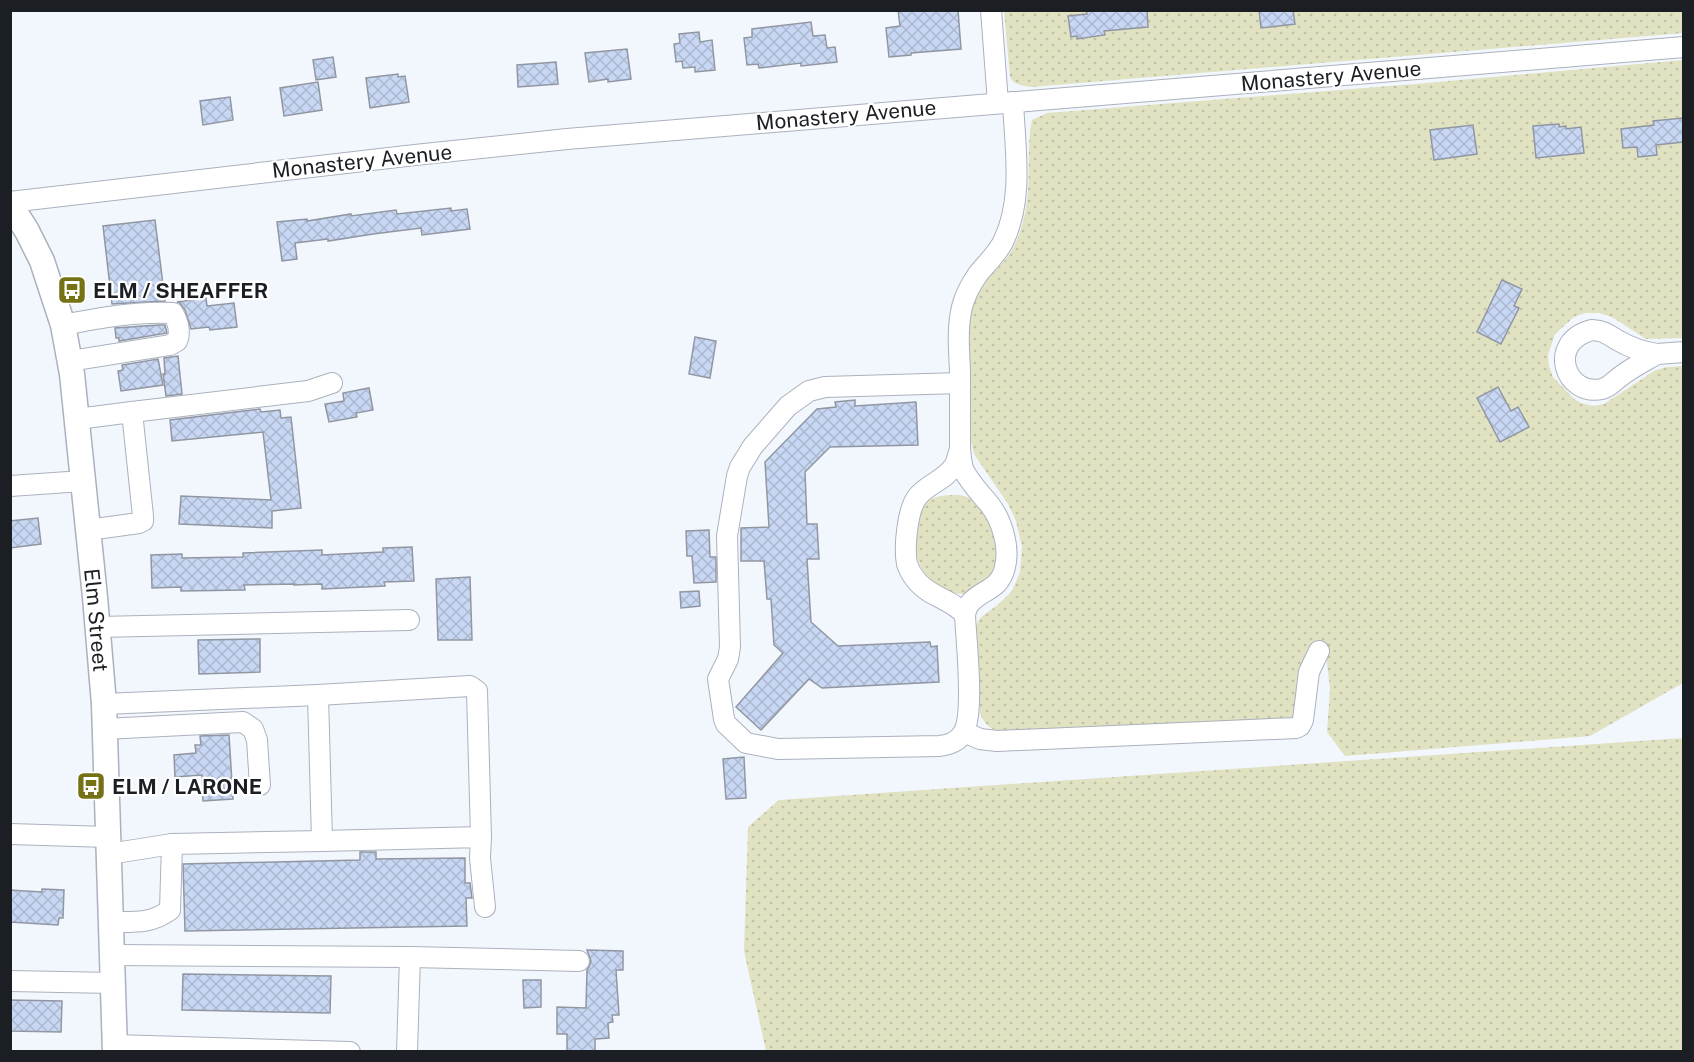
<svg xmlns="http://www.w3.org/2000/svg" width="1694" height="1062" font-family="'Public Sans',sans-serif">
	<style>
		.grass { fill: url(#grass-dots) }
		.building { fill: url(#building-cross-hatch); stroke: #9197a2; stroke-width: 1.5 }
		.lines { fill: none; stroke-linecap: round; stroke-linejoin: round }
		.minor-casing { stroke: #abb1bd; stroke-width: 22 }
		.major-casing { stroke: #abb1bd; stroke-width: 27 }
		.minor { stroke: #fff; stroke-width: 20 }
		.major { stroke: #fff; stroke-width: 24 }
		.labels { text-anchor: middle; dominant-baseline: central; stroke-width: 4.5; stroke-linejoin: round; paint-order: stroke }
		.street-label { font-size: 21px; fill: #1b1e22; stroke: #fff }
		.poi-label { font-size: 21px; font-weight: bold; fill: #1b1e22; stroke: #fff; text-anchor: start }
	</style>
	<defs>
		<pattern id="grass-dots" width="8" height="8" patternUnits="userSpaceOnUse" patternTransform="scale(1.5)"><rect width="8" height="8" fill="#e1e2c2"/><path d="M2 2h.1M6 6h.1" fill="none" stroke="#c0c1a6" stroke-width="1.8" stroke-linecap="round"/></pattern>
		<pattern id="building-cross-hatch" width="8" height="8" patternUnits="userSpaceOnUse" patternTransform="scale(1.5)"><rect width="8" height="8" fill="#c8d7f3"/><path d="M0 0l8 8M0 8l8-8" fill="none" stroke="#abb8d0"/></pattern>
	</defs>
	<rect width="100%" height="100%" fill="#f2f6fd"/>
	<g class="grass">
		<path d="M1683,10L1684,33L1032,87C1023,86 1014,85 1010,77L1004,11Z"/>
		<path d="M1683,60V338L1646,339L1612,317L1599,313H1585L1574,317L1555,334L1548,355L1549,366L1553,377L1574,399L1581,403L1593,406L1604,404L1654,371L1666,367L1683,366V683L1590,736L1345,756L1327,732L1330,689L1325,646L1298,697L1293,716L1286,722L1006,732C992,731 987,727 980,714L975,638L976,626L980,618L1000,603L1012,591L1020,572L1022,547L1016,521L1008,504L974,454L971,442L968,332C969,314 973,298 984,284C995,270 1008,260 1015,244C1023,227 1027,208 1028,189C1030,166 1027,143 1032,120L1047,113L1415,84Z"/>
		<path d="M959,495C964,496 968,497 972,499C989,510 1001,540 998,559C997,565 995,572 993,578C986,582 977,591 970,593C947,599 921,577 917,556C915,546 916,537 917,528C918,521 920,511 924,505C932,495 947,495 959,495Z"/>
		<polygon points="1683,738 1683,1051 766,1051 744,951 748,827 779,800"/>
	</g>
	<g class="building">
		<polygon points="898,10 958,10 961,49 911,53 911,55 889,57 886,28 900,26"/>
		<polygon points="1086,10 1147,10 1148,27 1104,31 1105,35 1077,39 1077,36 1071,37 1068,16 1087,14"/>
		<polygon points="1259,10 1293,10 1295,24 1261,28"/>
		<polygon points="811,22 813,36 825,35 827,48 835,47 837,62 801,66 801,63 759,68 758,64 747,65 744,38 752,37 752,29"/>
		<polygon points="699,32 700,42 712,40 715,70 695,72 695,67 683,68 682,61 676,62 674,44 680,43 679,34"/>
		<polygon points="627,49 631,79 608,82 608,79 589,82 585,53"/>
		<polygon points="333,57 336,77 316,80 313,60"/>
		<polygon points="556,62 558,84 518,87 517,65"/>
		<polygon points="398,74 398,77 405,76 409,102 370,108 366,78"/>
		<polygon points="318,82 322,110 284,116 280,88"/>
		<polygon points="230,97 233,120 203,125 200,101"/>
		<polygon points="1683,118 1683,142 1656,145 1657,155 1638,157 1637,147 1623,148 1621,129 1654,125 1653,121"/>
		<polygon points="1559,124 1559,127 1566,126 1566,129 1581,127 1584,153 1536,158 1533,126"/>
		<polygon points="1473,125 1477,154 1434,160 1430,130"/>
		<polygon points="451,208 451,211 467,209 470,229 422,235 421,228 373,234 328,241 328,239 295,243 297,259 282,261 277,222 307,219 307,221 351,214 351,216 396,210 397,214"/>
		<polygon points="155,220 165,301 112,304 103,226"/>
		<polygon points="1502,280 1522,289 1514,306 1519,308 1501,344 1477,332"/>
		<polygon points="206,298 207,306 234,303 237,327 210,330 209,327 191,329 185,310 180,303 177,302"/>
		<polygon points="159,325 165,325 167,333 119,341 119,338 116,338 115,328"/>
		<polygon points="695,337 716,341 710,378 689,374"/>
		<polygon points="178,356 182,394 166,396 163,374 165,374 164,358"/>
		<polygon points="158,359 163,385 121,391 118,371 123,370 122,365"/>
		<polygon points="1498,387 1511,411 1518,407 1529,427 1500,442 1477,398"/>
		<polygon points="369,388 373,410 356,413 357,417 329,422 325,404 344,401 343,393"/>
		<polygon points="855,400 855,406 916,402 918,445 830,447 805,472 807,524 817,524 819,559 807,559 811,622 838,646 930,642 931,647 937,646 939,682 822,688 809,679 761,730 736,707 783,653 774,645 771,599 767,599 764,561 741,561 741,528 769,527 765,462 817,409 836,407 835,402"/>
		<polygon points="260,409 261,412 280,410 281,418 291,417 301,508 272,511 272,528 179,524 181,496 271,500 263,432 172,441 170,420"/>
		<polygon points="38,518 41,544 10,548 10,521"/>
		<polygon points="709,530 710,557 716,557 716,582 694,583 692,556 687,556 686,531"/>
		<polygon points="412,547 414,581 384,582 385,586 322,589 322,584 294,585 294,584 244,585 245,590 181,591 181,587 152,588 151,555 182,554 182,558 243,557 243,553 322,550 322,555 383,552 383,548"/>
		<polygon points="470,577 472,640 438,640 436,579"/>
		<polygon points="699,591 700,606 681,608 680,592"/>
		<polygon points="260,639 260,672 199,674 198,640"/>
		<polygon points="229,735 233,799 203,801 202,775 175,777 174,755 196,753 195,745 201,745 200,736"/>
		<polygon points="744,757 746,798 726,799 723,759"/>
		<polygon points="360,852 376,852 376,859 465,858 465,883 470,883 472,898 466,898 467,926 185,931 183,864 360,860"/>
		<polygon points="42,889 64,890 63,918 59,918 58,925 10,922 10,890 42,892"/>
		<polygon points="587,950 623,951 623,970 616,970 619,1015 612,1015 613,1022 608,1023 609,1038 595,1039 595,1052 567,1052 567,1034 557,1034 557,1007 586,1008 587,970 589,967 591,961"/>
		<polygon points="183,974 331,976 330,1013 182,1010"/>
		<polygon points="523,980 541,980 541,1007 524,1008"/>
		<polygon points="10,1000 62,1001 61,1032 10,1031"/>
	</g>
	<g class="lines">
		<g class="minor-casing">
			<g id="minor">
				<polyline points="991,10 998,103"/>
				<polyline points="10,202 415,155 567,139 1684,47"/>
				<path d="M63,325C99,318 137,311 173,313C178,321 181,333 177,341L170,345L70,361"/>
				<path d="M1592,330C1606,331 1608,335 1619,341C1631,348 1644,352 1657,354C1645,361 1633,367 1621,376C1615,380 1610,387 1602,389C1565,397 1546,342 1592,330Z"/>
				<polyline points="1657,354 1684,352"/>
				<path d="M960,383L825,387L809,391L788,406L753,446L740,467L737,476L727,536L730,647L728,659L718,679L724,719L726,724L746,743L778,749L939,746C949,745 958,742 963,733C975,715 966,640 965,615"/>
				<polyline points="132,412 308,391 332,383"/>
				<polyline points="77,419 132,412 143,516 143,521 139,523 88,530"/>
				<path d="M960,449C958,454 957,462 954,466C945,480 928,484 918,496C907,509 904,548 907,564C909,570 912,575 916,580C929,597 952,599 965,615C966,610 967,606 971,602C983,589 1000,590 1005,567C1010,547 1002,521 990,505C981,494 971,484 964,471C961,465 961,456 960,449C960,423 960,397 960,371C959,349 957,328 962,307C965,295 971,284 978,274C987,263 997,254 1003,242C1024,199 1015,148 1013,102"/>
				<polyline points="10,486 83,481"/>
				<polyline points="98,627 409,620"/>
				<polyline points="318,695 470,686 477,691 481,837"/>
				<polyline points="104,704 318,695 322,841 172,844 109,854"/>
				<polyline points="104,729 243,722 253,729 257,740 260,785"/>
				<polyline points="964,732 980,739 997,741 1296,728 1300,726 1303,720 1309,672 1319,651"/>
				<polyline points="10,834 108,837"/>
				<polyline points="322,841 481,837 480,858 485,907"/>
				<path d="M111,922C134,922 151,924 170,910L172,844"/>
				<polyline points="112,955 410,957 407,1052"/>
				<polyline points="410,957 579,961"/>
				<polyline points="10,981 113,983"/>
				<polyline points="115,1045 350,1052"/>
			</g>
		</g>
		<g class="major-casing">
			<g id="major">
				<path id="s1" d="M10,204L27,231L42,261L63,325L72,374L95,597L104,704L115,1052"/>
			</g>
		</g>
		<use href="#minor" class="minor"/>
		<use href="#major" class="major"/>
	</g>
	<defs>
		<g id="bus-square" transform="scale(1.5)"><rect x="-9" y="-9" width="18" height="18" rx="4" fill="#747215" stroke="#fff"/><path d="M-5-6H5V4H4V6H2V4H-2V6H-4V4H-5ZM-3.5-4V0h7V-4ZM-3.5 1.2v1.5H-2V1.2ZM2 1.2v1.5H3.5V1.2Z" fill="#fff"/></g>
	</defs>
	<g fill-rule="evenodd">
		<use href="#bus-square" x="72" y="290"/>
		<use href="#bus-square" x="91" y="786"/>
	</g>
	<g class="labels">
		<g class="street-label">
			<text transform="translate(1331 76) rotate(-5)">Monastery Avenue</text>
			<text transform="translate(846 115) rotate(-5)">Monastery Avenue</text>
			<text transform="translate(362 161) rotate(-6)">Monastery Avenue</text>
			<text stroke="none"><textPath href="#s1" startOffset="430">Elm Street</textPath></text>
		</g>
		<g class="poi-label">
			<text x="93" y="290">ELM / SHEAFFER</text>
			<text x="112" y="786">ELM / LARONE</text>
		</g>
	</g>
	<rect width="1694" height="1062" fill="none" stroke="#1b1e22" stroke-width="24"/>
</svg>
